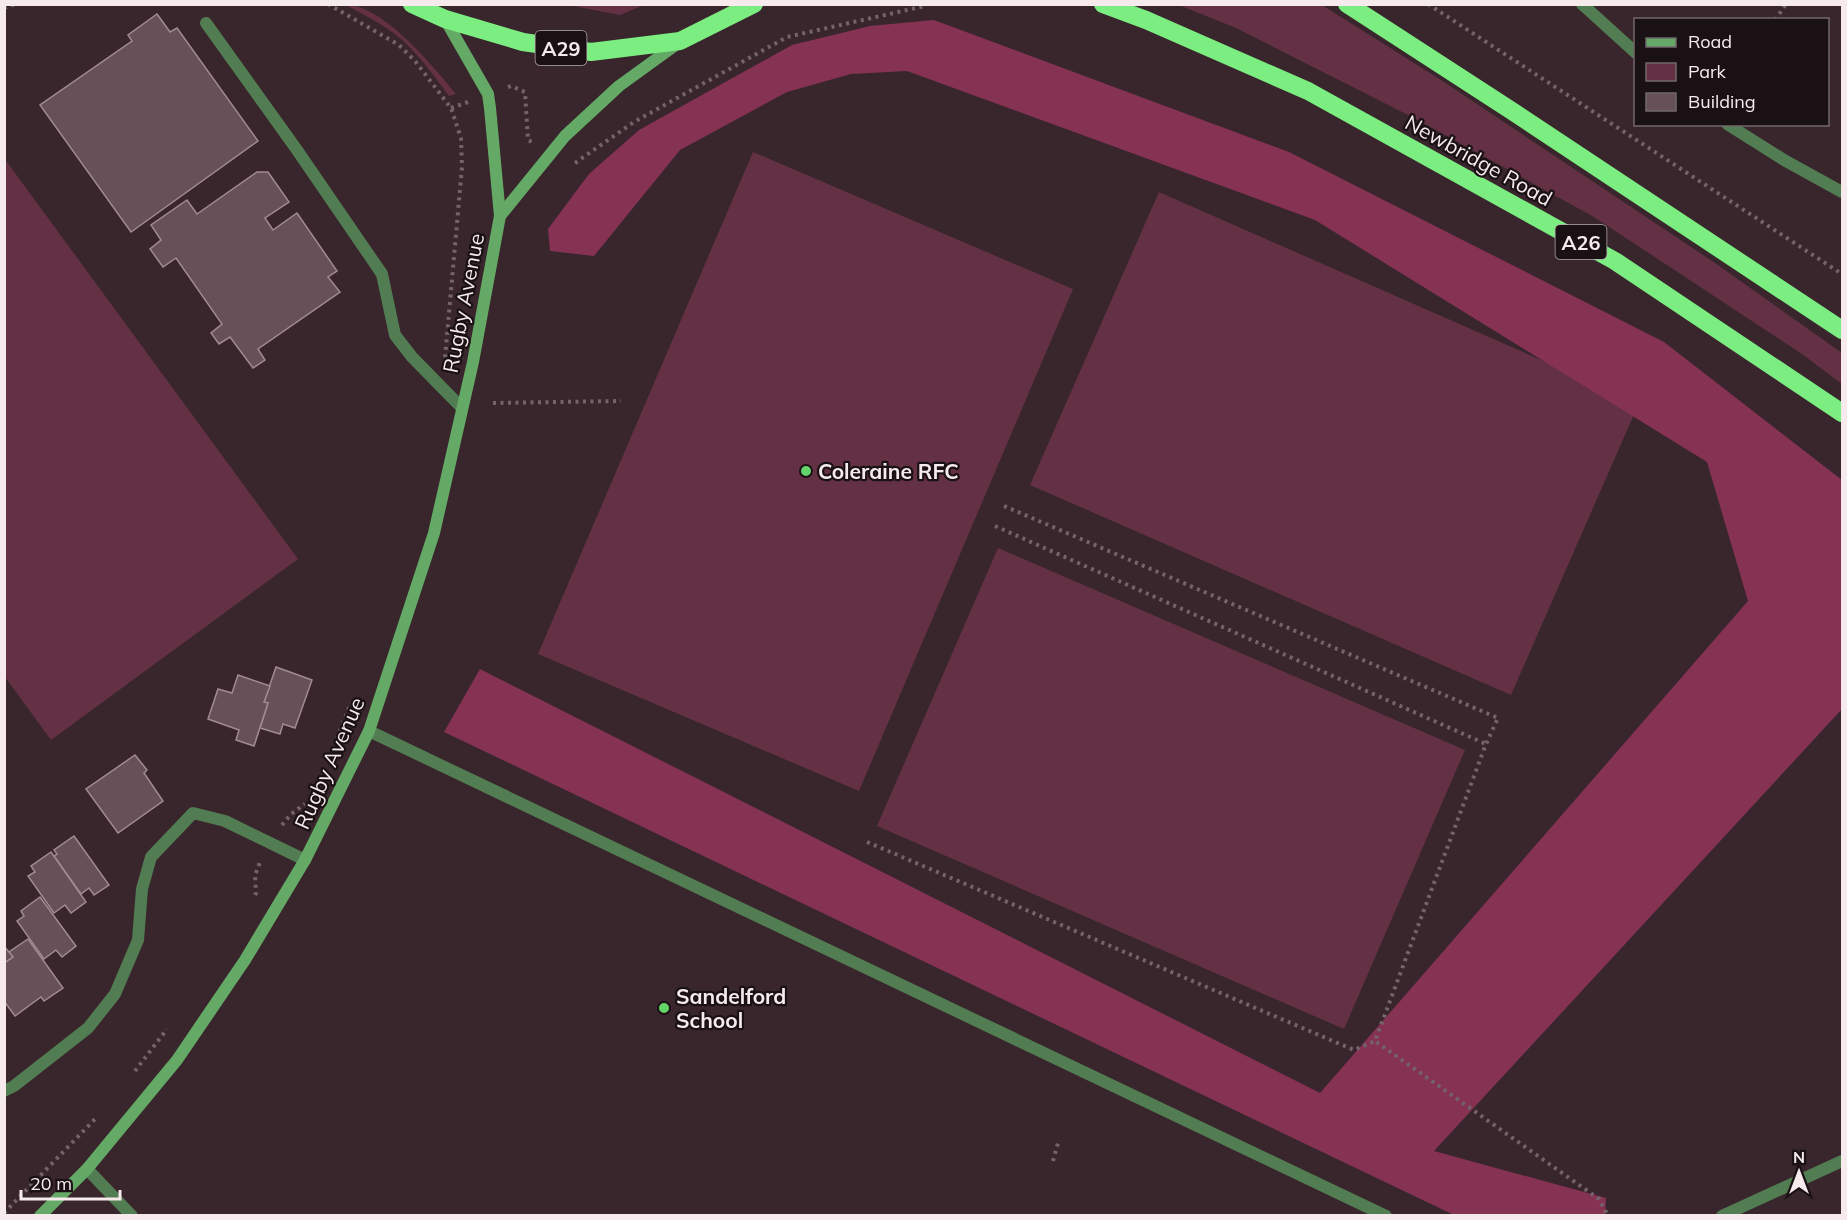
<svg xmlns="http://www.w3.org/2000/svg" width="1847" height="1220" font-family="Mulish,sans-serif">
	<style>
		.green { fill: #633143 }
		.forest { fill: #853253 }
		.building { fill: #675158; stroke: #a28a91; stroke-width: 1.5 }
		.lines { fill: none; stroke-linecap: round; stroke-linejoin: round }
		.path { stroke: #746368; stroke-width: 4; stroke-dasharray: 3 4.5; stroke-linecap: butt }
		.lane { stroke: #527d52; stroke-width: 12 }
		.street { stroke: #527d52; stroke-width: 12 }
		.secondary { stroke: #64aa66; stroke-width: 12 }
		.highway { stroke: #7ced81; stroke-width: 18 }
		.poi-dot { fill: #63d469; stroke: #1a1114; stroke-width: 2 }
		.labels { text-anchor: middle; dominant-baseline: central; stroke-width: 4.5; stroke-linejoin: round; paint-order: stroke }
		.shield { fill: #1a1114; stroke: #b5a9ac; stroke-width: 1.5 }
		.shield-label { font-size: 20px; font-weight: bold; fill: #f7eaed }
		.street-label { font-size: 21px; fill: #f7eaed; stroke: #1a1114 }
		.poi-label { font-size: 21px; font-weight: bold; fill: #f7eaed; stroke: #1a1114; text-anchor: start }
	</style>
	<rect width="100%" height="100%" fill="#39262c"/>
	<g class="green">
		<path d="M346,5C382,4 434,67 456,94L449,96C434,76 420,56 401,39C385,25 364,15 346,5Z"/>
		<polygon points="568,5 644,4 644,5 620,15"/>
		<polygon points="1179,5 1322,5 1441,80 1715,263 1842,353 1842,384 1802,354 1594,217 1414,118 1236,28"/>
		<polygon points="753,152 1073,289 859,791 538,654"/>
		<polygon points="4,158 298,559 51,740 5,677"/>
		<polygon points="1159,192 1639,403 1511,695 1030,485"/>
		<polygon points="998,548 1465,750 1344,1029 877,826"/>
	</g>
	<polygon class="forest" points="934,20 1289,152 1664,342 1842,480 1842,709 1434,1151 1606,1198 1605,1215 1454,1215 444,732 480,669 1320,1093 1748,601 1707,462 1315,220 907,71 851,74 787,92 680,150 594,256 550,251 548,229 589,174 639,130 792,45 870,26"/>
	<g class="building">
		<polygon points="157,14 170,32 177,28 258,141 131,232 40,105 132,41 128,35"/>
		<polygon points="257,172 268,172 289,202 265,218 273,230 297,213 337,271 328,277 340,292 258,349 265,360 253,368 230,337 219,344 211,333 222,324 176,258 163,267 150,249 161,240 151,225 187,200 197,214"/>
		<polygon points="276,667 312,680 295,728 283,724 280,734 260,728 268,703 264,702"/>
		<polygon points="238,675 270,686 264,702 268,703 254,746 236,740 239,730 208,719 218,689 232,693"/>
		<polygon points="135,755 147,770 144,773 163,801 118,833 86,789"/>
		<polygon points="74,836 109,885 94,895 89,888 81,894 54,856 57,854 54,850"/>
		<polygon points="51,852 86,902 71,913 65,905 54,913 28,876 35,872 31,866"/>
		<polygon points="40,897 76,946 62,957 56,950 44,959 17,921 24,916 21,911"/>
		<polygon points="28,939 63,988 44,1001 41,997 15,1016 4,1001 4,963 13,957 9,952"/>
		<polygon points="4,946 13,957 4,963"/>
	</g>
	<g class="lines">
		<g class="path">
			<polyline points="328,4 399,45 415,61 451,108 461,138 462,167 445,358"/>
			<polyline points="1428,4 1842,274"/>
			<polyline points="4,8 16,4"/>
			<polyline points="1775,20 1786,4"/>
			<polyline points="508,87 511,86 525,92 528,140 532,142"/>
			<polyline points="451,108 468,102"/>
			<polyline points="575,163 634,122 787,37 925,6 925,4"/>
			<polyline points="493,403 621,401"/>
			<polyline points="1004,506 1498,718 1486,744 1375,1041 1599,1199 1608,1216"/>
			<polyline points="995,526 1486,744"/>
			<polyline points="337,738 351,703"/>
			<polyline points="282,825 291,814 305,804"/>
			<polyline points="867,842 1354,1050 1375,1041"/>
			<polyline points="255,895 256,893 255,875 260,862"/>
			<polyline points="135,1071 167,1029"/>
			<polyline points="1053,1161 1058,1143"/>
			<polyline points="4,1213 96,1118"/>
		</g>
		<g class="lane">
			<polyline points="1582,4 1636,53"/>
			<polyline points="206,23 297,150 382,274 395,335 412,357 462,408"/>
			<polyline points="1727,124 1784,160 1842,192"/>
			<polyline points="369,731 1386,1216"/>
			<polyline points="1722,1216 1842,1161"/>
		</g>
		<g class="street">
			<polyline points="4,1091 14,1086 88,1028 115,994 138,940 142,889 151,857 193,813 225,821 305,860"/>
			<polyline points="87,1169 132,1216"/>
		</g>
		<g class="secondary">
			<polyline points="500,216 565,136 619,86 677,44"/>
			<polyline points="40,1216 87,1169 177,1060 245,960 305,860 369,731 434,533 473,362 500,216 490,108 488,94 445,19"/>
		</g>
		<g class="highway">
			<polyline points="412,4 445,19 523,42 591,52 680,41 754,4"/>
			<polyline points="1103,4 1146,20 1308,91 1615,261 1842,413"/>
			<polyline points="1347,4 1512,111 1842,330"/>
		</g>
	</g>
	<g class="poi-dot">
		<circle cx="806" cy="471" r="6"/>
		<circle cx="664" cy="1008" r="6"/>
	</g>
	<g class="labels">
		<g class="shield">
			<rect x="535.5" y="31" width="51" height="34" rx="4.5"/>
			<rect x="1555.5" y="225" width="51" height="34" rx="4.5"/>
		</g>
		<g class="shield-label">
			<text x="561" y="48">A29</text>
			<text x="1581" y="242">A26</text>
		</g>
		<g class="street-label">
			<text transform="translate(1479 160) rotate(29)">Newbridge Road</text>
			<text transform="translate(463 303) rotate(-79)">Rugby Avenue</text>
			<text transform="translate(329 763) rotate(-66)">Rugby Avenue</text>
		</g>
		<g class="poi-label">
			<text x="818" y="471">Coleraine RFC</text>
			<text x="676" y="996">Sandelford<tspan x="676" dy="24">School</tspan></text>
		</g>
	</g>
	<rect width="1847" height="1220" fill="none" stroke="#f7eaed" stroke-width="12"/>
	<rect x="1634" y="18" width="195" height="108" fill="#1a1114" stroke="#72686b" stroke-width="1.5"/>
	<rect x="1646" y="38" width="30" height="9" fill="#64aa66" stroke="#72686b" stroke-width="1.5"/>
	<text x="1688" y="48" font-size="18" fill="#f7eaed">Road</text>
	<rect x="1646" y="63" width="30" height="18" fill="#633143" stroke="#72686b" stroke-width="1.5"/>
	<text x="1688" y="78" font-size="18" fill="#f7eaed">Park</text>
	<rect x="1646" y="93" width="30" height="18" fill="#675158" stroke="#72686b" stroke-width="1.5"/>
	<text x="1688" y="108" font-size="18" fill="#f7eaed">Building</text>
	<g transform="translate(1799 1172)" stroke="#1a1114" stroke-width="4.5" paint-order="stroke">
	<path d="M0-4.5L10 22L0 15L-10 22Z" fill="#f7eaed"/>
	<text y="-9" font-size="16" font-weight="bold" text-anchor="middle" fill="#f7eaed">N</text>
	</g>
	<path d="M21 1190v9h99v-9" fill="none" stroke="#f7eaed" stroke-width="3"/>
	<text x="30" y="1190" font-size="18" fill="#f7eaed" stroke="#1a1114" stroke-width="4.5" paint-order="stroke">20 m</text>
</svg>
